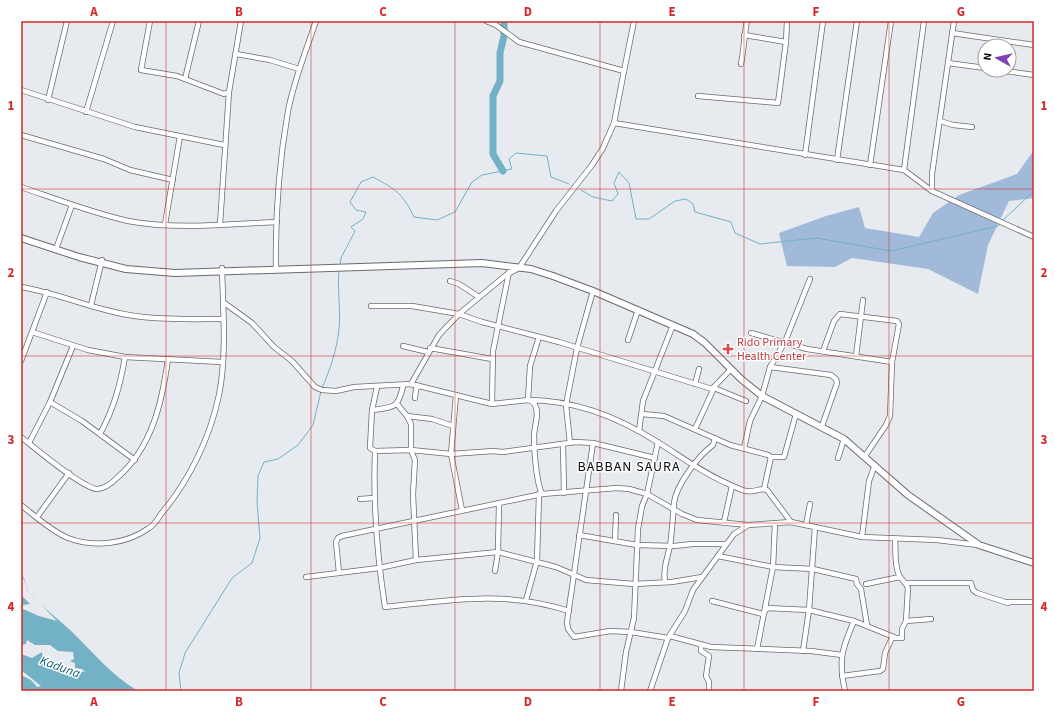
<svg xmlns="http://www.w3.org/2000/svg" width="1055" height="712" font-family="'Source Sans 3',sans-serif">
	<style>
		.green { fill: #a1bada }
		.water { fill: #73b1c6 }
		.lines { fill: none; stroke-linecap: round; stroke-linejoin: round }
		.stream { stroke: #73b1c6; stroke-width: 1 }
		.river { stroke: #73b1c6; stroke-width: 7 }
		.minor-casing { stroke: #686b6e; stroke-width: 6 }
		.secondary-casing { stroke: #686b6e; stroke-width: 8 }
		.minor { stroke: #fff; stroke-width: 4.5 }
		.secondary { stroke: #fff; stroke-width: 6 }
		.grid { fill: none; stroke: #d62828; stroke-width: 1; stroke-opacity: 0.55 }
		.health-dot { fill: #e0444e; stroke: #fff; stroke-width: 1.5 }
		.labels { text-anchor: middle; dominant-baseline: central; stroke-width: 3; stroke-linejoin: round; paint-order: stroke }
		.health-label { font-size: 12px; fill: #be3a42; stroke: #fff; text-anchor: start }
		.water-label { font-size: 13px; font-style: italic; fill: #095f75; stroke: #fff }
		.quarter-label { font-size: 14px; letter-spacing: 1px; fill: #0a0b0d; stroke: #fff }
		.neatline { fill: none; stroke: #d62828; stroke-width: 1.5 }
		.grid-label { font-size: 13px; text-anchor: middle; font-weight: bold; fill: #d62828 }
	</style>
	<rect width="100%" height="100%" fill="#e7eaee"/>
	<polygon class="green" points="1034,150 1034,198 1009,201 988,245 978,294 928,269 852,258 835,267 787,266 779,233 826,216 859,207 865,228 919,237 933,213 959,195 1017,174"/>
	<path class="water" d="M21,573C26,579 25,586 29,592C41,606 56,617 70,630C92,651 111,675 138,691H21V678L23,676L31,680L37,687L41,686L21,670V654L32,658L42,652L43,663L55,662V665L63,669L68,667L71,671L85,672L82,669L75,668V663L70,661L74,659L73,652L58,651L50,645H35L27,640L26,644L21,645V595L30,604L23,605V609L39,616L57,621L29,592Z"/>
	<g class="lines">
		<g class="stream">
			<polyline points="581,190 593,197 612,201 618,194 614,183 619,172 629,183 636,219 649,219 675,201 686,199 693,204 695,212 731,222 735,233 760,244 816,238 891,251 998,226 1000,224"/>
			<polyline points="1002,221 1034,191"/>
			<path d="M340,265L341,258L355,231L351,227L363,219L366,212L356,210L350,202L361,182L373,177C397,190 402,193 414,217L437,220L455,212L472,182L482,175L512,169L509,159L516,153L547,156L551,177L569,184"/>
			<path d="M322,388C330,370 337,349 339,329C341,309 337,289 339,270"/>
			<polyline points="181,691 179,673 185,653 232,578 252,563 260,538 257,502 258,476 264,462 278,459 298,445 313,425 321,391"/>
		</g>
		<polyline class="river" points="503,171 493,154 493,96 500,81 500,53 504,36 504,21"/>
		<g class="minor-casing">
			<g id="minor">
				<polyline points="150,21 141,70 177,76 224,94 229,92 241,21"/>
				<polyline points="486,21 496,25 519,42 624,71 614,123 904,170 932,191 1034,237"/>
				<polyline points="952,33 1034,45"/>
				<polyline points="744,35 786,42"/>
				<polyline points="236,54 270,60 299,69"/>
				<polyline points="948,63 985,68"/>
				<path d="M741,64C744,49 744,35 747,21"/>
				<polyline points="997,70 1034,75"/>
				<polyline points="624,71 634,21"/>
				<polyline points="185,79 199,21"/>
				<polyline points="21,90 135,127 224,145"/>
				<polyline points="698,96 778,103 786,42 787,21"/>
				<polyline points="48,100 67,21"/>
				<polyline points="86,112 113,21"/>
				<polyline points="940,121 953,125 972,127"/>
				<polyline points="21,135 104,159 130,170 173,180"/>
				<polyline points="805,155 823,21"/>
				<polyline points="837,160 857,21"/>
				<polyline points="870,165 891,21"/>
				<polyline points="904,170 924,21"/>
				<path d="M21,187C56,199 92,213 128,221C175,230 229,224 277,222"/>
				<polyline points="932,191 932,174 954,21"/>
				<polyline points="165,224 180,136"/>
				<polyline points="220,224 229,92"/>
				<polyline points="56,249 72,205"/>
				<path d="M276,270C275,217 279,163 288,111C294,80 306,51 316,21"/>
				<polyline points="450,281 459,284 479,297"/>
				<path d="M21,287C52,292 80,304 110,311C147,321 186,319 223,319"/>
				<path d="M223,302L252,323L274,347L292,361L315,387L322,390L336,391L354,387L411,384L492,404L528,400C531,401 534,402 535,405C540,413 534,427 534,436C534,450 536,481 542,494L617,488L629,489L647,494L682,514L697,520L748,525L791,522L862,537L937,540L978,545"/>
				<polyline points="91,305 102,260"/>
				<polyline points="371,306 412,306 459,314 482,322 559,342 712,389 731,369"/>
				<polyline points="32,332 88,350 125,357 222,362"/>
				<polyline points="751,333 807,349 892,362"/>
				<path d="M539,337L530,366L528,400C575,400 620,418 659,443C683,458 706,475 733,486C737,488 743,491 747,491C754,493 760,487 767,490L791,522"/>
				<polyline points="628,340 638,310"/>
				<polyline points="403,346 428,352"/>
				<polyline points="430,348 492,359"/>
				<polyline points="823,351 834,321 840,314 897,321 899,324 892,362 890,416 886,425 865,456"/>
				<polyline points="856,356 863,300"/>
				<polyline points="21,361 47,292"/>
				<polyline points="770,367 831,375 836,379 837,383 822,426"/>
				<polyline points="411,384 439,335 459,314 506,275 519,268 556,211 592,165 603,148 614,123"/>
				<polyline points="695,384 699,369"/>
				<path d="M403,386C398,409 394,407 372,410L370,448L375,451C373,504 377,555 385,607C450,600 505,590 569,611"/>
				<polyline points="456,395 451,454 462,510"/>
				<polyline points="415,398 416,389 419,386"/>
				<polyline points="50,402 82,421 135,460"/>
				<polyline points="397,404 407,416 411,424 411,450 415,460 413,494 416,560"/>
				<polyline points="492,404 493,351 509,272"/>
				<polyline points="372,410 377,387"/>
				<polyline points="642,414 664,416 730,445 768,455 771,457 784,457 796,414"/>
				<polyline points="407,416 432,419 453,426"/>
				<polyline points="695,429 714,388 746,401"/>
				<polyline points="639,431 643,401 673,325"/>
				<path d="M100,434C114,408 120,386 125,357"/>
				<path d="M21,437C35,448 82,488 97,489C105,489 112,483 118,477C152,447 162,403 168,359"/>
				<polyline points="29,443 50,402 73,346"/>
				<polyline points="570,443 566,405 577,348 593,291"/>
				<polyline points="593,443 567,622 568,629 574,637 610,631 631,632 668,638"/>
				<polyline points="563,444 564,493"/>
				<polyline points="744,448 750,421 762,396 770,367 785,342 810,279"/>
				<polyline points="375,451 411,450 451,454 493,451 503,452 576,442 593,443 655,458"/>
				<polyline points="838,458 844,439"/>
				<polyline points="764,489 771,457"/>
				<polyline points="360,499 374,498"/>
				<path d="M21,505C35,516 51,531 68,538C94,548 127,544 149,528C154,525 158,519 161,514C189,481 210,438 219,395C227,355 223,309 222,268"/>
				<polyline points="37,517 69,473"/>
				<polyline points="724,522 732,486"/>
				<polyline points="806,525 810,504"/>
				<polyline points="579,535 637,545 674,546 692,544 726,544"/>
				<polyline points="862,537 869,481 875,465"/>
				<polyline points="615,541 616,515"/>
				<polyline points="718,556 773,567 813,569 856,579 857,584 861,589 867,625"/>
				<polyline points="495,571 498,552 499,503"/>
				<polyline points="339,573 336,542 338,538 342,536 542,494"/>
				<polyline points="306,577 379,568 416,560 498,552 556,567 586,580 634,584 672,582 702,577"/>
				<path d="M665,582C663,569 667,559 670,546C672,532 673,517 674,503C676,485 699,455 713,445L715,438"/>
				<polyline points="907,583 971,583 973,590 977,593 1008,603"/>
				<polyline points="866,584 900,577"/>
				<polyline points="526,600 537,561 539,494"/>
				<polyline points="712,601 763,614"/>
				<polyline points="1008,602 1034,602"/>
				<polyline points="763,614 767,608 809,610 854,621 894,637"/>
				<polyline points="906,621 931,619"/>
				<polyline points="670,636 711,647 811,651 842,655"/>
				<polyline points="701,644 701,651 709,656 706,676 709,682 709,691"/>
				<polyline points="757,649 773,567 775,523"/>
				<polyline points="803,651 809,610 815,527"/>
				<path d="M842,676L880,671L883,669L885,653L892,638H902V629L906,621L908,588C906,582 901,580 899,575C894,565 896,549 895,539"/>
				<polyline points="621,691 626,652 634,618 638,529 642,506 647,494 658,442"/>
				<polyline points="650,691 668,638 685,611 693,590 734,534 747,526"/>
				<path d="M845,691C838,660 842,649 854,621"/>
			</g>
		</g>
		<g class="secondary-casing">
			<polyline id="secondary" points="21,238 79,257 126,269 175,273 482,263 531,269 553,276 593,291 693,334 705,343 741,379 762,396 844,439 908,495 979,545 1034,563"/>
		</g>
		<use href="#minor" class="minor"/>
		<use href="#secondary" class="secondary"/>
	</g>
	<path class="grid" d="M166,21V691M311,21V691M455,21V691M600,21V691M744,21V691M889,21V691M21,189H1034M21,356H1034M21,523H1034"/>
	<path class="health-dot" d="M726 343h4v4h4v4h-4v4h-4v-4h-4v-4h4z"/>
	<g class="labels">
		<g class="health-label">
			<text x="737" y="342">Rido Primary<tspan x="737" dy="14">Health Center</tspan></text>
		</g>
		<g class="water-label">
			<text transform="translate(60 667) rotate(20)">Kaduna</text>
		</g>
		<g class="quarter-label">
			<text x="629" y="467">BABBAN SAURA</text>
		</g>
	</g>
	<rect width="1055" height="712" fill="none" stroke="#ffffff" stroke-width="44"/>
	<g transform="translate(997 58) rotate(278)"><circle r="19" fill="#ffffff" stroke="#9d9d9e"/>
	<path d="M0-3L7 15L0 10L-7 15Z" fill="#8140b4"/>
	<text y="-6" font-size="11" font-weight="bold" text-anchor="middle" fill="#0a0b0d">N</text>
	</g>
	<rect x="22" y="22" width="1011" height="668" class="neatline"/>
	<g class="grid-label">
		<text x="94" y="16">A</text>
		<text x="239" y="16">B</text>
		<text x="383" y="16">C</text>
		<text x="528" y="16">D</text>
		<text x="672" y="16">E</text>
		<text x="816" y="16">F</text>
		<text x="961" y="16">G</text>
		<text x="11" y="110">1</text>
		<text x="1044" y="110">1</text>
		<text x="11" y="277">2</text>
		<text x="1044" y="277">2</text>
		<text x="11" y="444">3</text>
		<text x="1044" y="444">3</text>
		<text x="11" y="611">4</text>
		<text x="1044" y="611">4</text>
		<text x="94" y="706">A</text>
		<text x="239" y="706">B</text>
		<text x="383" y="706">C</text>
		<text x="528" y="706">D</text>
		<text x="672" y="706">E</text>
		<text x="816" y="706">F</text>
		<text x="961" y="706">G</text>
	</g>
</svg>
